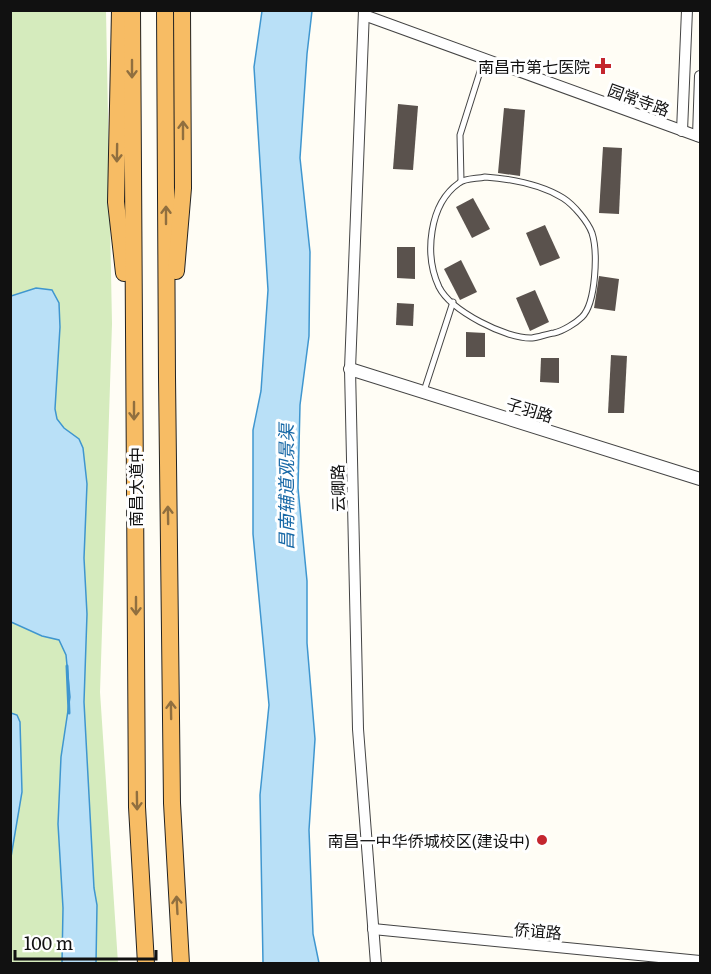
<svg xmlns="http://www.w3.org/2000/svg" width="711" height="974" font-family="Literata,'Noto Sans SC',serif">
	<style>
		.green { fill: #d5ebbd }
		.water { fill: #b9e0f7; stroke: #3f96cf; stroke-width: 1.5 }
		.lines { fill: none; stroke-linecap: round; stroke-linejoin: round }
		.stream { stroke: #3f96cf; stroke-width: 3 }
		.building { fill: #5a524d }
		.service-casing { stroke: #444; stroke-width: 7 }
		.minor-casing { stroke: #444; stroke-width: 12 }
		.tertiary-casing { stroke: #444; stroke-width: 14 }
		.trunk-casing { stroke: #222; stroke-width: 18 }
		.service { stroke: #fff; stroke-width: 5 }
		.minor { stroke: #fff; stroke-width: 10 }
		.tertiary { stroke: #fff; stroke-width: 12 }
		.trunk { stroke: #f7bc64; stroke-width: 16 }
		.oneway { stroke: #906f3f }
		.poi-dot { fill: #c4262e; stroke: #fff; stroke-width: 2 }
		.labels { text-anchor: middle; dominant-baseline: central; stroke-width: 6; stroke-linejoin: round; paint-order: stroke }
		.poi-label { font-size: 16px; fill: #111; stroke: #fff; text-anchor: end }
		.street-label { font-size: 16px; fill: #111; stroke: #fff }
		.water-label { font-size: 18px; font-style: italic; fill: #1768a6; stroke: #fff }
	</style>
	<rect width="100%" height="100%" fill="#fffdf5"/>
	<polygon class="green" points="10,11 106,11 112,324 100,692 118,963 11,963"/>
	<g class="water">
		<polygon points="262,11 312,11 307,54 300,158 310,252 309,336 300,405 298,488 307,581 307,643 315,739 309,830 313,934 319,963 263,963 260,795 269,705 253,534 253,430 261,391 268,290 254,67"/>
		<polygon points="36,288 52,290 59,303 60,327 55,409 57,419 64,428 79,439 83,448 87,484 84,558 87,614 84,702 94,888 97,905 96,963 62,963 63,908 58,824 61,757 70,697 66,655 59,640 42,636 11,622 11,296"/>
		<polygon points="11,713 17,715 20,722 22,792 11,857"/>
	</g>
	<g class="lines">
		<polyline class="stream" points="67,666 69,713"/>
	</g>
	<g class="building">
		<polygon points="398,104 418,106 413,170 393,169"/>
		<polygon points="504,108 525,110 520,176 498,173"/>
		<polygon points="603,147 622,148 619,214 599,213"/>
		<polygon points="473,198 490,229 472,238 456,207"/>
		<polygon points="545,225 560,258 540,266 526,233"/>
		<polygon points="397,247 415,247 415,279 397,278"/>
		<polygon points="461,260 477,292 460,300 444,269"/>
		<polygon points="599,276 619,279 615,311 594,308"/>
		<polygon points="535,290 549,322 530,331 516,298"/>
		<polygon points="397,303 414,304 413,326 396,325"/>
		<polygon points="466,332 485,333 485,357 466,357"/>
		<polygon points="611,355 627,356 624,413 608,413"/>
		<polygon points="541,358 559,358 559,383 540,382"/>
	</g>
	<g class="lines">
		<g class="service-casing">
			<g id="service">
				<path d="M485,177C513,179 540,184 563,198C574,205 588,222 592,233C598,252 596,303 582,317C576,323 563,331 554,333C547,334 539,337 532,338C506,339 451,311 439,287C424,255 429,204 459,183C465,178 477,179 485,177Z"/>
				<polyline points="461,181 460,135 484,59"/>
				<polyline points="424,391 453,302"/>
			</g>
		</g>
		<g class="minor-casing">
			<g id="minor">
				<polyline points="364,10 350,369 358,729 376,964"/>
				<polyline points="364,15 700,137"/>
				<polyline points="682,131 687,10"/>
				<polyline points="698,136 700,76"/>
				<polyline points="373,929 700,961"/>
			</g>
		</g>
		<g class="tertiary-casing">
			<polyline id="tertiary" points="350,369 700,479"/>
		</g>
		<g class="trunk-casing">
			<g id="trunk">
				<polyline points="120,10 116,202 124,273"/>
				<polyline points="132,10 137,807 146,964"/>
				<polyline points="165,10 167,377 172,803 181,964"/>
				<polyline points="176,271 183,188 182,10"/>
			</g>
		</g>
		<use href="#service" class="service"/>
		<use href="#minor" class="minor"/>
		<use href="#tertiary" class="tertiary"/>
		<use href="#trunk" class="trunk"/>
	</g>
	<defs><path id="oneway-shaft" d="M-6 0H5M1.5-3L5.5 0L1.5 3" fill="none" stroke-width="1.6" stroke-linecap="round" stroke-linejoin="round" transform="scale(1.5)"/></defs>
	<g class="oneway">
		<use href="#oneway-shaft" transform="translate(132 69) rotate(90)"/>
		<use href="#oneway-shaft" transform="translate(183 130) rotate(-90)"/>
		<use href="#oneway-shaft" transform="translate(117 153) rotate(91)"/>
		<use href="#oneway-shaft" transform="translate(166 215) rotate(-90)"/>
		<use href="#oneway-shaft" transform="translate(134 411) rotate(90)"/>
		<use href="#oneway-shaft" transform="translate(168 515) rotate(-91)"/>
		<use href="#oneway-shaft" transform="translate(136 606) rotate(90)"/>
		<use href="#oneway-shaft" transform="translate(171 710) rotate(-91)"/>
		<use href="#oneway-shaft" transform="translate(137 801) rotate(89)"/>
		<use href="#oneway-shaft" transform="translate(177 905) rotate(-93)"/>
	</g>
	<g class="poi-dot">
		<path d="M600 57h6v6h6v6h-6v6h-6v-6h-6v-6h6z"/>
		<circle cx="542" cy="840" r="6"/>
	</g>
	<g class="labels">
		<g class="poi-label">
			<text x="590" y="66">南昌市第七医院</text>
			<text x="530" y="840">南昌一中华侨城校区(建设中)</text>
		</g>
		<g class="street-label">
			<text transform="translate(639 99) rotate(20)">园常寺路</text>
			<text transform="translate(530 409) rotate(17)">子羽路</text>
			<text transform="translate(135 487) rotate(-90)">南昌大道中</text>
			<text transform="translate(337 488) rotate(-91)">云卿路</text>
			<text transform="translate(538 930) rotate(5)">侨谊路</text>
		</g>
		<g class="water-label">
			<text transform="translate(285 487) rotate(-90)">昌南辅道观景渠</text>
		</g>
	</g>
	<rect width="711" height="974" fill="none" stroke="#111111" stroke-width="24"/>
	<path d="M15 950v9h141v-9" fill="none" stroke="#111111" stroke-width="3"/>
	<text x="24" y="950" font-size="18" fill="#111111" stroke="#ffffff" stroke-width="4.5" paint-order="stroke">100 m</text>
</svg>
